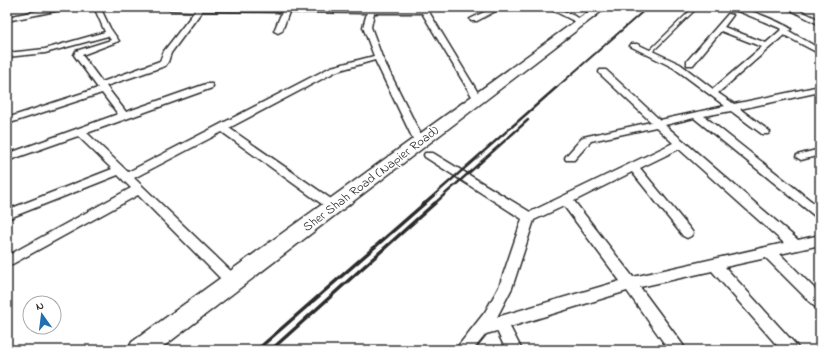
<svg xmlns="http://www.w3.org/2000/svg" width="827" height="357" font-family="'Indie Flower',sans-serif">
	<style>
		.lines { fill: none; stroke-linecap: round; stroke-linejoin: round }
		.lane-casing { stroke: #2b2b2b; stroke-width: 2.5 }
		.street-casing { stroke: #2b2b2b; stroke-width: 3 }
		.primary-casing { stroke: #2b2b2b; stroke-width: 3 }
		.lane { fill: #fff; fill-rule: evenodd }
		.street { fill: #fff; fill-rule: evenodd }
		.primary { fill: #fff; fill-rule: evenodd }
		.rail-far2 { stroke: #2b2b2b; stroke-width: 2 }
		.rail-far1 { stroke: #2b2b2b; stroke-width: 2.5 }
		.rail { stroke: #2b2b2b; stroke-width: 3.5 }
		.labels { text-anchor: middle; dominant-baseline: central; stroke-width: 3; stroke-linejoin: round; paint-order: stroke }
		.street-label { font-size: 13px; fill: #2b2b2b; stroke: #fff }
	</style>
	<rect width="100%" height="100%" fill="#fff"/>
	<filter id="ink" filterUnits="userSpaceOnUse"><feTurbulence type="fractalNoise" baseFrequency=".025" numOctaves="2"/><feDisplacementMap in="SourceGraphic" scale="8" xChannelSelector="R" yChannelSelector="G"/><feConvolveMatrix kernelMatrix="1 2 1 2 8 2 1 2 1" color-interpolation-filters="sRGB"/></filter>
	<g filter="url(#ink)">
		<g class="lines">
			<g class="lane-casing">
				<polygon id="lane" points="694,7 698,7 650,54 648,54 648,52"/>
			</g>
			<g class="street-casing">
				<g id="street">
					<polygon points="55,7 68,7 65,9 7,21 7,17"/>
					<path d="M94,7H100L110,28L119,41L82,55L102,82L160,61L164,51L195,11L169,10L168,9L171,7L420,9V7H426L480,96L476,99L473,98L422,13H374L371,27L382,57L423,139L422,141H414L413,139L375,60L337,71L229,128L334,201L336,204L334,207L330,208L326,207L222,132L134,178L233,273L235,277L233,281L228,283L223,281L138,195L7,267V256L131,188L118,175L7,219V210L112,169L78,136L7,161V154L118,114L102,93L7,124V118L98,88L74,55L76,51L111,40L108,36L45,53L7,57V53L45,49L105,32ZM202,11L282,12L274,31L278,33L282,31L289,12L367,13L363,27L374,56L331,67L128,172L87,133L212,88L213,86L212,84H206L126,112L106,86L165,66L168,62L171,53Z"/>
					<polygon points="494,7 503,7 477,21 471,21 470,19"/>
					<polygon points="546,7 555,7 583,20 579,22 576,22"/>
					<path d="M728,7C731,7 734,6 737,7C747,9 784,23 791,29L789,31L820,49V54L784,35L718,93L734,104L820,86V92L740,109L768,130L770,132L768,134H762L731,111L704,116L820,208V218L816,217L694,118L665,125L798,240L820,235V245L780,254L820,294V309L815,307L766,258L725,267L796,345L799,350H781L712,271L640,287L683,345L686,350H669L627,291L510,327L522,350H506L497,331L486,334L473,350H456L459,345L485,312L499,287L522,219L425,157L424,155L425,153H433L530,212L673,143L656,127L591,141L574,160H566L565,158L566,156L583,137L651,122L600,74L599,72L600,70H606L660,120L725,106L674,68L630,46L631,44H637L680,64L713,89L762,47L721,31L693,65H687V61L728,14L733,15L724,27L766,43L782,29ZM679,149L784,243L633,277L574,201L632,172L683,236L687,238L691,236L693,233L691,230L640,168ZM564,206L620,281L497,317L512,288L534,220Z"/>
					<polygon points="785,7 793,7 820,20 820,25"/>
					<polygon points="820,149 820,155 801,160 796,157 797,155"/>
				</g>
			</g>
			<g class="primary-casing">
				<polygon id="primary" points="595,7 607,7 159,350 128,350 132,342"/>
			</g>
			<use href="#lane" class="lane"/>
			<use href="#street" class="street"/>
			<use href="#primary" class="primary"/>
			<polyline class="rail-far2" points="556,88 648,7"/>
			<g class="rail-far1">
				<polyline points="424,204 557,87"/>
				<polyline points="434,204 528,120"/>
			</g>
			<g class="rail">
				<polyline points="257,350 425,203"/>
				<polyline points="271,350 435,203"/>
			</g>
		</g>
	</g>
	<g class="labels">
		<g class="street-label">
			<text transform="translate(371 179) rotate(-37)">Sher Shah Road (Napier Road)</text>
		</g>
	</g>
	<rect width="827" height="357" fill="none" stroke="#fff" stroke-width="24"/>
	<rect x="12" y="12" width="803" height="333" fill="none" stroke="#2b2b2b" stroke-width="1.5" filter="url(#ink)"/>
	<g transform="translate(42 315) rotate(346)"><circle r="19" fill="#ffffff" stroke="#aaaaaa"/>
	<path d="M0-3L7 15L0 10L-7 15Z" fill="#1f6fb2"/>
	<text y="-6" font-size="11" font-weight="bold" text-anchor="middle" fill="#2b2b2b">N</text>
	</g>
</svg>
